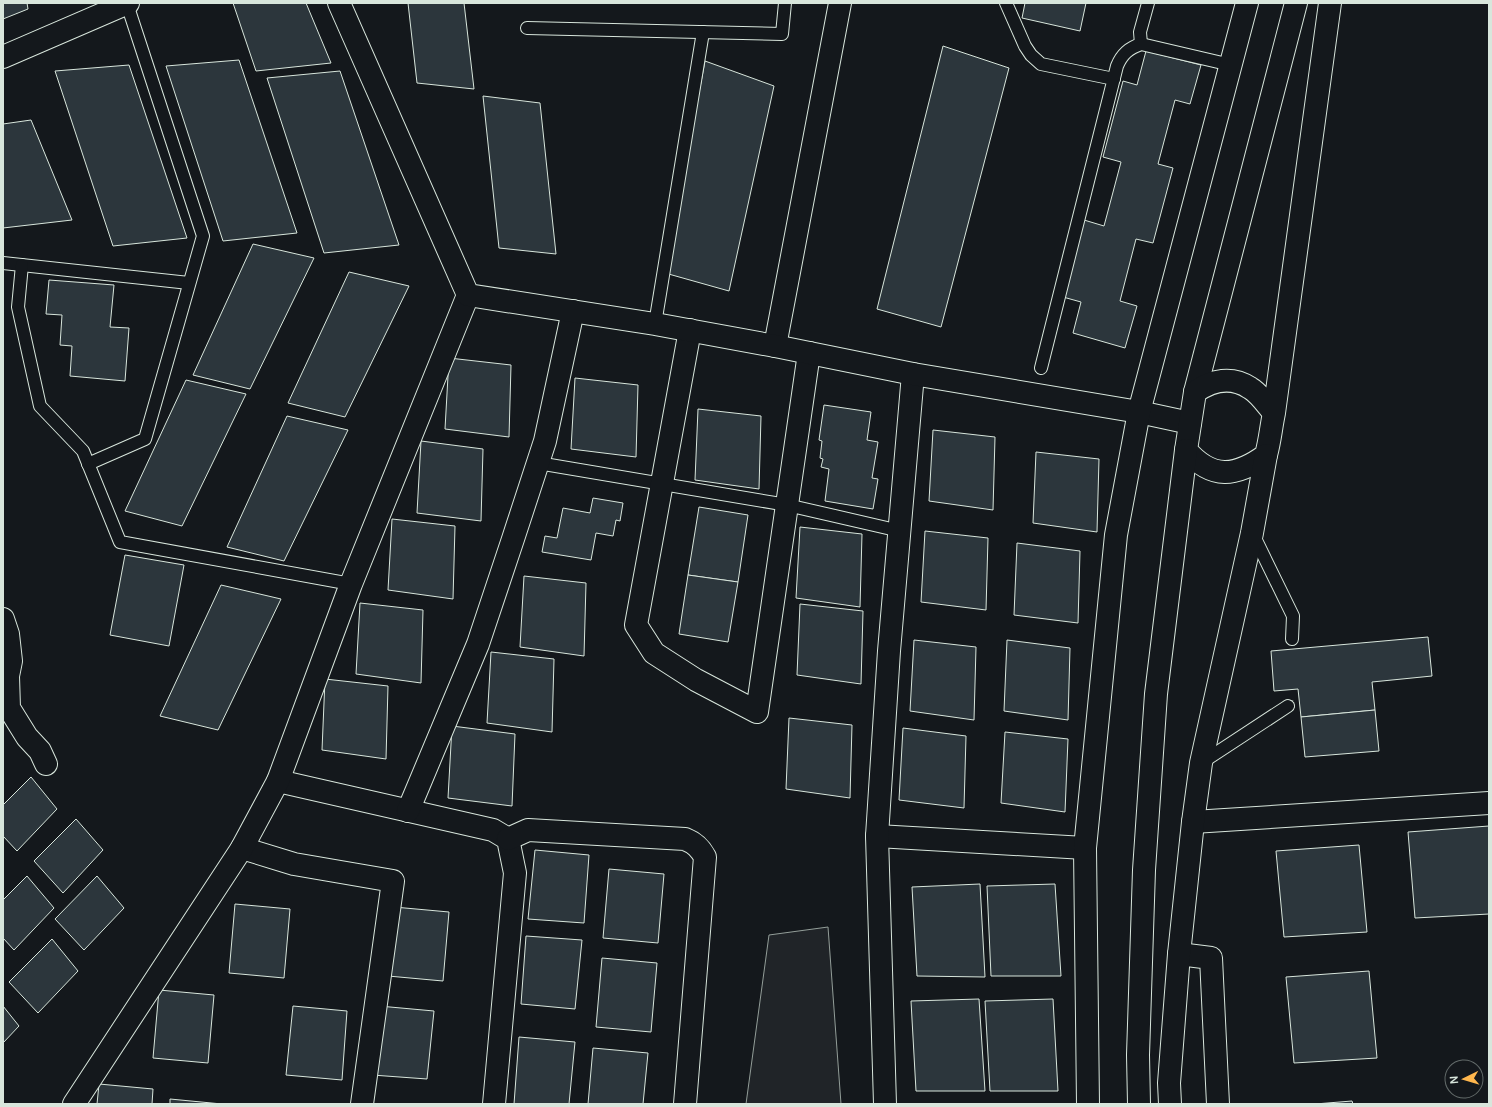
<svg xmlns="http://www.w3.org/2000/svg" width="1492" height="1107" font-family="Manrope,sans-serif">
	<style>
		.green { fill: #202428; stroke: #939e99 }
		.building { fill: #2c363c; stroke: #d8e6dc }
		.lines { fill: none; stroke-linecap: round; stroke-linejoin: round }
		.service-casing { stroke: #d8e6dc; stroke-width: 14 }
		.minor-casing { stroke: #d8e6dc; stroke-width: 24 }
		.tertiary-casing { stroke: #d8e6dc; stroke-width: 24 }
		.secondary-casing { stroke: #d8e6dc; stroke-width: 24 }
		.service { stroke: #14181c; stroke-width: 12 }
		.minor { stroke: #14181c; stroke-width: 22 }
		.tertiary { stroke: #14181c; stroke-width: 22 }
		.secondary { stroke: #14181c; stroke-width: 22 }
	</style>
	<rect width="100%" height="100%" fill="#14181c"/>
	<polygon class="green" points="828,927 841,1104 746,1104 769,935"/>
	<g class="building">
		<polygon points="3,3 27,3 28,9 3,19"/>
		<polygon points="233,3 306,3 331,63 256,71"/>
		<polygon points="408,3 464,3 474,89 417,83"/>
		<polygon points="1025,3 1086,3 1080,31 1022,18"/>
		<polygon points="943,46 1009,68 941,327 877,309"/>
		<polygon points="1146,51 1201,65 1190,104 1175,100 1158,164 1173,168 1153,243 1136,239 1120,301 1137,306 1125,348 1073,333 1081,302 1063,297 1084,220 1104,226 1121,162 1103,157 1123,81 1137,85"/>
		<polygon points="239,60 297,233 223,241 166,66"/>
		<polygon points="705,61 774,86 729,291 665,273"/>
		<polygon points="129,65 187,238 113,246 55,71"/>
		<polygon points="340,71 399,245 324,253 267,78"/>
		<polygon points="483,96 540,103 556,254 499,248"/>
		<polygon points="31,120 72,220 3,228 3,124"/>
		<polygon points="253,244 314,258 250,389 193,375"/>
		<polygon points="349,272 409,286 345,417 288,403"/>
		<polygon points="49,280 114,285 110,327 129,328 125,381 70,376 72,346 60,345 62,315 46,314"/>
		<polygon points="449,358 511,365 509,437 445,429"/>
		<polygon points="575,378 638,385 636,457 571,449"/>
		<polygon points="186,380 246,394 182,526 125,511"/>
		<polygon points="824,405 871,412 867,440 878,442 872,478 878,479 873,509 825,501 829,469 821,467 823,459 820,458 822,441 819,440"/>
		<polygon points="698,409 761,416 759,489 695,480"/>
		<polygon points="287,416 348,430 284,561 227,547"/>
		<polygon points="933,430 995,437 993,510 929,501"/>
		<polygon points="421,441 483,449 481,521 417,513"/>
		<polygon points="1036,452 1099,459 1097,532 1033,523"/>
		<polygon points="593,498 623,503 620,521 616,520 613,536 596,533 591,560 542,552 545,536 557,538 563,508 590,513"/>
		<polygon points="699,507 748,515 738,582 688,575"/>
		<polygon points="392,519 455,526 453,599 388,590"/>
		<polygon points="800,527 862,534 860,607 796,598"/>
		<polygon points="925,531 988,538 986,610 921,602"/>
		<polygon points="1017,543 1080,551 1078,623 1014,615"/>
		<polygon points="125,555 184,565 169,646 110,635"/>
		<polygon points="688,575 738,582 728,642 679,634"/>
		<polygon points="524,576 586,583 584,656 520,647"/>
		<polygon points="221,585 281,599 218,730 160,716"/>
		<polygon points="360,603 423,610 421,683 356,674"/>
		<polygon points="800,604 863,611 861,684 797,675"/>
		<polygon points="1428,637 1432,676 1372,682 1375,710 1301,717 1298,689 1274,691 1271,651"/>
		<polygon points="914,640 976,647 974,720 910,711"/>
		<polygon points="1007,640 1070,648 1068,720 1004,711"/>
		<polygon points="491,652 554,659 552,732 487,723"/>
		<polygon points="325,679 388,686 386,759 322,750"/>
		<polygon points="1375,710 1379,751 1305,757 1301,717"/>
		<polygon points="789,718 852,725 850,798 786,789"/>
		<polygon points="452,726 515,734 512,806 448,798"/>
		<polygon points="903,728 966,736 964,808 899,800"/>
		<polygon points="1005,732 1068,739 1065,812 1001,803"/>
		<polygon points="31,777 57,809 17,851 3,836 3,805"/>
		<polygon points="76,819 103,850 63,893 34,861"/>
		<polygon points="1489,826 1489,914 1415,918 1408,832"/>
		<polygon points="1359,845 1367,932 1284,937 1276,851"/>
		<polygon points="535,850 589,855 584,923 528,919"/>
		<polygon points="609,869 664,874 658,943 603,938"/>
		<polygon points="27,876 54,908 14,950 3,938 3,900"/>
		<polygon points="97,876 124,908 84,950 55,919"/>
		<polygon points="980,884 985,977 917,976 912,887"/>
		<polygon points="1055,884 1061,976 991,976 987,886"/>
		<polygon points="235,904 290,909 284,978 229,973"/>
		<polygon points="394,907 449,912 443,981 388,976"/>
		<polygon points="526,936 582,940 575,1009 521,1004"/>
		<polygon points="52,939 78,971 38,1013 9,982"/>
		<polygon points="602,958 657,963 651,1032 596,1027"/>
		<polygon points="1369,971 1377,1058 1294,1063 1286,977"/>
		<polygon points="159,990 214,995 208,1063 153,1058"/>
		<polygon points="979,999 985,1091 916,1091 911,1001"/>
		<polygon points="1053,999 1058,1091 990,1091 985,1001"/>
		<polygon points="3,1006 19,1026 3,1043"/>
		<polygon points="293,1006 347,1011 342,1080 286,1075"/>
		<polygon points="379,1006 434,1011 427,1079 372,1075"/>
		<polygon points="519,1037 575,1042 569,1104 514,1104"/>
		<polygon points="593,1048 648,1053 643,1104 588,1104"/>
		<polygon points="99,1084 153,1089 152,1104 97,1104"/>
		<polygon points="170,1099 222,1104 170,1104"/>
		<polygon points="1352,1101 1353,1104 1315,1104"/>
	</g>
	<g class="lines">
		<g class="service-casing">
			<g id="service">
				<polyline points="1006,3 1025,46 1031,55 1041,64 1114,79"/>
				<polyline points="527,28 782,34 785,3"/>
				<polyline points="1141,44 1140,32 1148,3"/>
				<polyline points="3,263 189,283"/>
				<polyline points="22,265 18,307 40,406 83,451 120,542 351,584"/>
				<polyline points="655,324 703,32"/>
				<path d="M1041,368L1117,66C1122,54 1129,48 1141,44L1231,65"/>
				<polyline points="538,463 787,505 900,531"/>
				<polyline points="88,464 145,439 203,236 127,4"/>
				<polyline points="1253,534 1293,616 1292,639"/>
				<polyline points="1201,763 1288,706"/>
			</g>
		</g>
		<g class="minor-casing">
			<g id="minor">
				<polyline points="690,330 636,625 654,653 696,680 757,712 809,353"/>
				<polyline points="775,346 840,3"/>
				<polyline points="3,619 8,634 11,661 8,676 9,708 27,737 40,751 46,764"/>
				<polyline points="278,781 493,830 508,839 515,873 494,1104"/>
				<polyline points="408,811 478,644 513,539 545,441 573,311"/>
				<polyline points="1193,822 1489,803"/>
				<polyline points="877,836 1085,848"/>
				<path d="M508,839L528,830L685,839C695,843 700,848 705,857L685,1104"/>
				<polyline points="242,848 294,864 393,881 362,1104"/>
				<polyline points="1179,954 1211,958 1218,1104"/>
				<polyline points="74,1104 242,848 278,781 351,584 468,295"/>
				<polyline points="885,1104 877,836 889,651 913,374"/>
			</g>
		</g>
		<g class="tertiary-casing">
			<g id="tertiary">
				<polyline points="339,3 468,295 655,324 775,346 913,374 1139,412 1190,423"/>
				<polyline points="3,57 128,3"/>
				<polyline points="1088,1104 1085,848 1116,535 1139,412 1247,3"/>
			</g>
		</g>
		<g class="secondary-casing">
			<g id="secondary">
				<polyline points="1195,392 1296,3"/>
				<path d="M1274,413C1267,405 1259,393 1250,388C1232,376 1212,380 1195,392L1186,450C1212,480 1236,477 1266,455C1270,441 1271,427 1274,413L1330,3"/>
				<polyline points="1139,1104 1138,1055 1144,870 1156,694 1186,450"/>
				<polyline points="1170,1104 1169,1083 1179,954 1193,822 1201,763 1252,533 1266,455"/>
			</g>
		</g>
		<use href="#service" class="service"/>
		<use href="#minor" class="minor"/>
		<use href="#tertiary" class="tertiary"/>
		<use href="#secondary" class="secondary"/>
	</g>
	<rect width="1492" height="1107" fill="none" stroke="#d8e6dc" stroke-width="8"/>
	<g transform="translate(1464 1079) rotate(265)"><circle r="19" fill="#14181c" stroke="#626a69"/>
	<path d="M0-3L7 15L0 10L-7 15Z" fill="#ffb74d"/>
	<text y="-6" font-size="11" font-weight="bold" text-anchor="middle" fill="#d8e6dc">N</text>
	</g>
</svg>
